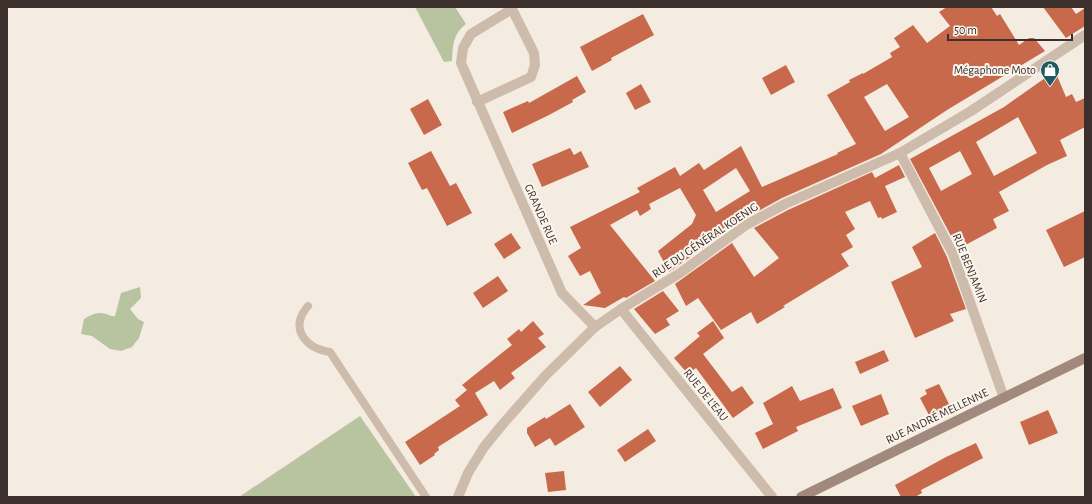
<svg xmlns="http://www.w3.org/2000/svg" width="1092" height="504" font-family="'Alegreya Sans',sans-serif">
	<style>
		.green { fill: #b8c4a0 }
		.building { fill: #c8694b; fill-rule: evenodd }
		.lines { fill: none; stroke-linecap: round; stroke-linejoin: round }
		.lane { stroke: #cdbbac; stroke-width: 8 }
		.street { stroke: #cdbbac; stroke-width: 10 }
		.secondary { stroke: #a18a7d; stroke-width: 10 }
		.labels { text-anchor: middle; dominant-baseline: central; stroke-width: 4; stroke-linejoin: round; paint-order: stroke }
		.poi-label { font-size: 12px; fill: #3b302b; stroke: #fbf5ee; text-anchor: end }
		.street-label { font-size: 12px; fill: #3b302b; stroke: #fbf5ee }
	</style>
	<rect width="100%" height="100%" fill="#f4ebe1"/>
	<g class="green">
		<path d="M415,7H455L466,24C453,34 453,45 452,61L444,62Z"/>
		<path d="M140,287L141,298L130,309L138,319L144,322L139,338L132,347L121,351L110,349L92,336L81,334L84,319C91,315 97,311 106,314C110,315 111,317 115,316L121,293Z"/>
		<polygon points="360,416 416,497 239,497"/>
	</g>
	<g class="building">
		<path d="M947,7H991L997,16L1000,14L1019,45L1029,38H1034L1045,51L947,110L881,154L782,198L746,218L744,216L734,222L723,229L725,232L669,272L658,251L692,224L696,215L680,188L649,204L651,209L640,216L637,210L610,225L655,281L626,298L624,297L605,308L583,305L601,293L590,271L580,276L568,256L581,248L570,227L640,192L637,188L675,167L680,176L699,163L704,170L741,146L762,187L838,154L837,153L856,144L827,95L850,82L849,80L863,73V74L892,57L890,53L900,47L894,38L913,25L927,43L950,26L939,12ZM887,84L909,117L885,131L864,97ZM736,168L750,191L716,212L703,190Z"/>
		<polygon points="1043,7 1071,7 1076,14 1085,8 1085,26 1066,38"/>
		<polygon points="643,14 654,35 611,58 612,60 592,71 580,47"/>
		<polygon points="786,65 795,82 771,95 762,78"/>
		<path d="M1055,71L1066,97L1072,94L1076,102L1085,98V127L1060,140L1067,156L1047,165L999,192L1009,211L993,219L997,228L958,249L910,159L1004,107ZM1018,117L1037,153L994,176L976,142ZM960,151L972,174L941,191L929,168Z"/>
		<polygon points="577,76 586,92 572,100 573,102 549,115 512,133 503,112 528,101 529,103"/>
		<polygon points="641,84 651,102 635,110 626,93"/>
		<polygon points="428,99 442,125 424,135 410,109"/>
		<polygon points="570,148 574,155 581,151 589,167 542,187 532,164"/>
		<polygon points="431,151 450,186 456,183 472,213 447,226 427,188 422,190 408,163"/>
		<polygon points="899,165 905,177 885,186 897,212 882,219 881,217 878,218 870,201 845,212 855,229 846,235 853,247 841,254 849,266 783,306 785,307 757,324 751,312 721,330 698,298 686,306 675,284 732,243 754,277 779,258 754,228 788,210 872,172 875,178"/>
		<polygon points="1085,211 1085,257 1064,267 1046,230"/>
		<polygon points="511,233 521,248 504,259 494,244"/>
		<polygon points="935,233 947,257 966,309 950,314 954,321 915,338 891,282 922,267 912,247"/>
		<polygon points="498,276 508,291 483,308 473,293"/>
		<polygon points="663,291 679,311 666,319 670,325 655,334 634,309"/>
		<polygon points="533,321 544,334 538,338 546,347 511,373 515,378 500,390 494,381 475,393 488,415 438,447 439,450 434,454 435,455 420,465 405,442 460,406 455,400 467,390 462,385 512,345 507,339 519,329 521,332"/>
		<polygon points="713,321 724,338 703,354 732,392 742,386 754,403 733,418 696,368 688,374 674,358 700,336 697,333"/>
		<polygon points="884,350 889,361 860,374 855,362"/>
		<polygon points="620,366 632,380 600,407 588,392"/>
		<polygon points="939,384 953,412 939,419 936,414 930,417 920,398 927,394 925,390"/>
		<polygon points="792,386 800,401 833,388 842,408 796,427 798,431 763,449 755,433 773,424 763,403"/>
		<polygon points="881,394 889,414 861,426 852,406"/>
		<polygon points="570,404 585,427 555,446 550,438 535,447 527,433 527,428 545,417 546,419"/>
		<polygon points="1048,410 1058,433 1029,445 1020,422"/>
		<polygon points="648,429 656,441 625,462 617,450"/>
		<polygon points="976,443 983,458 921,490 922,493 915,497 901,497 895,485 946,457"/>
		<polygon points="564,471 566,490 548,492 545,473"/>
	</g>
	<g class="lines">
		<path class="lane" d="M308,306C289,328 305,348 330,352L426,497"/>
		<g class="street">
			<polyline points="512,9 471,34 463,48 461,63 562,293 595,327"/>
			<polyline points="477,102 531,77 535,65 534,53 512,9"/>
			<polyline points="900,153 953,254 1004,398"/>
			<polyline points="621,309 772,497"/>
			<polyline points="458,497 468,473 484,447 502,425 546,375 595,327 621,309 680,273 746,225 785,204 900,153 971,111 1085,35"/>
		</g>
		<polyline class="secondary" points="801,497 1085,358"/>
	</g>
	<defs>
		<g id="shop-pin" transform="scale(1)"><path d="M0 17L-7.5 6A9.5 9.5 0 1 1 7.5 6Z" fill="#1f5a5e" stroke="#fbf5ee"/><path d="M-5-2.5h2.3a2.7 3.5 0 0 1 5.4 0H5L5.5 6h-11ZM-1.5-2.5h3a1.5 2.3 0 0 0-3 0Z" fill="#fff"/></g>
	</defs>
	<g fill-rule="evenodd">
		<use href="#shop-pin" x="1050" y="70"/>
	</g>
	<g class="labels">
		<g class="poi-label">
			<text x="1036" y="70">Mégaphone Moto</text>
		</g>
		<g class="street-label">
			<text transform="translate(541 214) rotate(66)">GRANDE RUE</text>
			<text transform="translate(705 240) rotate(-34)">RUE DU GÉNÉRAL KOENIG</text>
			<text transform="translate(970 268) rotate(68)">RUE BENJAMIN</text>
			<text transform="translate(706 395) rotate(51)">RUE DE L'EAU</text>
			<text transform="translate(937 416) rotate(-26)">RUE ANDRÉ MELLENNE</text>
		</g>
	</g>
	<rect width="1092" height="504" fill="none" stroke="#3b302b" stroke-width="16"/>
	<path d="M948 34v6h124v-6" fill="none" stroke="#3b302b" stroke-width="2"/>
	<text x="954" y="34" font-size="12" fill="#3b302b" stroke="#fbf5ee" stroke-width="3" paint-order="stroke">50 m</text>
</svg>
